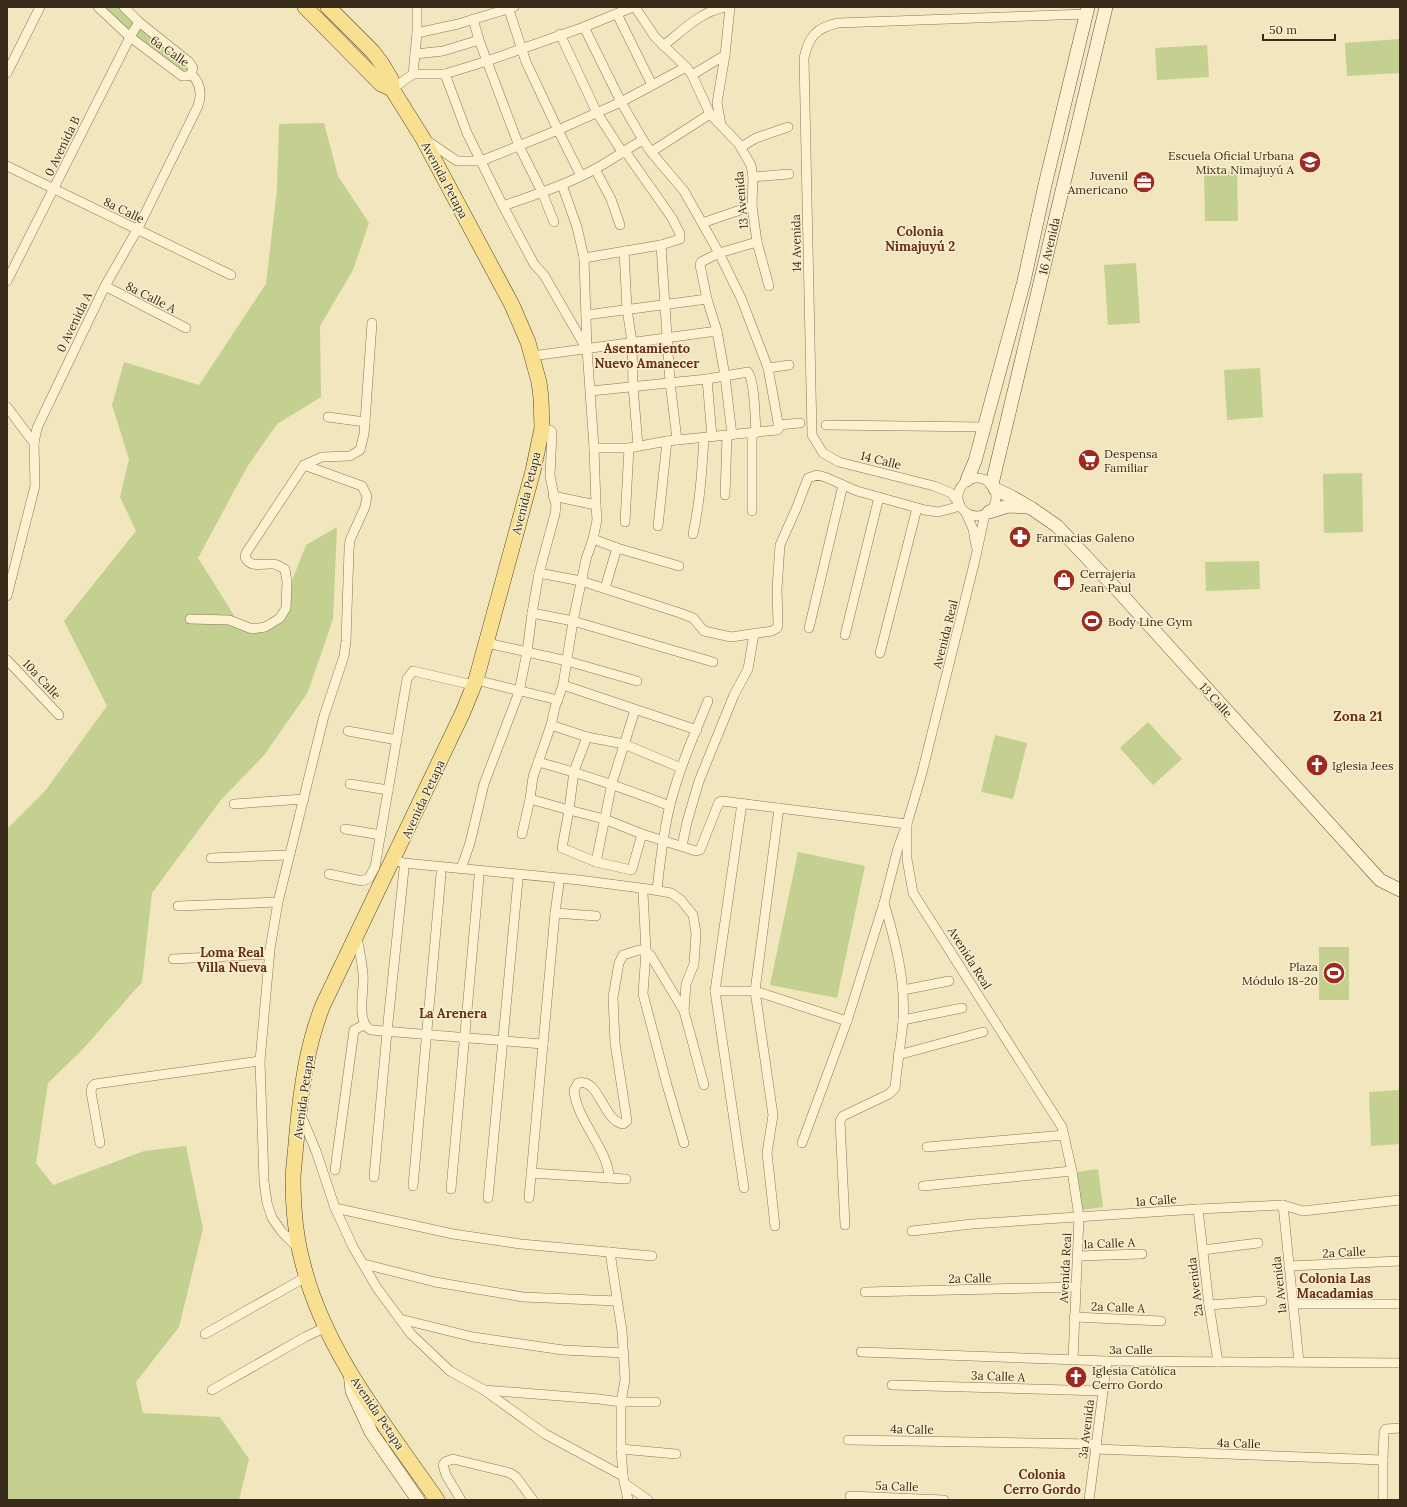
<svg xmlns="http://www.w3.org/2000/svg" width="1407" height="1507" font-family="Lora,serif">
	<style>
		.green { fill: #c3d090 }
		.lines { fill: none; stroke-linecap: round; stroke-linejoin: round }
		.street-casing { stroke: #8b7655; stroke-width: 10 }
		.secondary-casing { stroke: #6c5638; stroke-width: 14 }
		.primary-casing { stroke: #58432a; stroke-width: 16 }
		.street { stroke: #fcf2d1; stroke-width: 9 }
		.secondary { stroke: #fcf2d1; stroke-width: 13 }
		.primary { stroke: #f9e091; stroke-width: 15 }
		.labels { text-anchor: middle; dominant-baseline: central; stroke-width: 3; stroke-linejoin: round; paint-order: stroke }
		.street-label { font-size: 12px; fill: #392c1b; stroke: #f8efcd }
		.poi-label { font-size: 12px; fill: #392c1b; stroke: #f8efcd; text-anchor: start }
		.neighbourhood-label { font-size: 13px; font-weight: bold; fill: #692e17; stroke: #f8efcd }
		.quarter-label { font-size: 14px; font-weight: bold; fill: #692e17; stroke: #f8efcd }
	</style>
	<rect width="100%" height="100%" fill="#f1e6bd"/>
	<g class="green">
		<polygon points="98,7 124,7 189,62 187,76"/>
		<polygon points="1400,39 1400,73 1347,76 1345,43"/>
		<polygon points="1207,45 1209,77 1157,80 1155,48"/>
		<polygon points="324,123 338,176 369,223 353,270 320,326 321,397 277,424 247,467 198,558 240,625 275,624 306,545 337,527 333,619 308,692 265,754 220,801 152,893 142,982 83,1049 48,1083 36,1163 53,1185 144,1151 186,1146 203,1229 179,1327 136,1382 143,1413 220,1417 249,1459 239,1500 7,1500 7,829 45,791 107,706 64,621 136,531 120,497 129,459 112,405 124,362 199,385 266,284 277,190 279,124"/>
		<polygon points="1237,171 1238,221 1205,221 1204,172"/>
		<polygon points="1136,263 1140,323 1108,325 1104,265"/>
		<polygon points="1260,368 1263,417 1227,420 1224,370"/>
		<polygon points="1362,473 1363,532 1324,533 1323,474"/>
		<polygon points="1259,561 1260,589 1206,591 1205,562"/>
		<polygon points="1148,722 1182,759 1153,785 1120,748"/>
		<polygon points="995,735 1027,743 1013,799 981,792"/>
		<polygon points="798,852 865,866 837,998 770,985"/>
		<rect x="1319" y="947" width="30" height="53"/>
		<polygon points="1400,1090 1400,1144 1371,1146 1369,1092"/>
		<polygon points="1098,1169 1103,1207 1082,1210 1077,1172"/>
	</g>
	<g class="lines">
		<g class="street-casing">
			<g id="street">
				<polyline points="98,7 130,37 182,76 187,76 191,74 193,68 189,62 139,22 124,7"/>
				<polyline points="508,7 526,62 558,130 581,176"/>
				<polyline points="635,7 655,37 686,67 692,75 710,114 738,143 751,165 753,177 752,206 757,242 769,286"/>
				<polyline points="617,14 652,85"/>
				<polyline points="473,19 479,40 519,146 542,192 554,222"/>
				<polyline points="584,27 621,102 643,140 651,152 684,191 719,253 741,298 768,368 779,428 777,430 667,441 629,448 594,448"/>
				<polyline points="417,33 458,24 514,7"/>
				<polyline points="560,34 597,113 623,153"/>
				<path d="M663,46C682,31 700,12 725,7"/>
				<polyline points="415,54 443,51 479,40"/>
				<polyline points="7,73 40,7"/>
				<polyline points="413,74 417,33 417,7"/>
				<polyline points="445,74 467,133 503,206 534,264 544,275 586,348"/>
				<polyline points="692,75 725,55"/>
				<polyline points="392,89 413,74 445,74 487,61 584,27 633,7"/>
				<polyline points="721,125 717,103 725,55 730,7"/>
				<polyline points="426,140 457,161 481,161 558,130 621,102 686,67"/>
				<polyline points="741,147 756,138 788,127"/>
				<polyline points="651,152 710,114"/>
				<polyline points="7,166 231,275"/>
				<polyline points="595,169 611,199 620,225"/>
				<polyline points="753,177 789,174"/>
				<path d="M503,206C534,195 566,185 595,169C612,160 626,149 643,140"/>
				<polyline points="702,223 752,206"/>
				<polyline points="661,245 670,382 677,440"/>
				<polyline points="624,251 627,309 632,342 633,386 638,446"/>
				<polyline points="584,258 661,245 680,239 680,234 672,218 625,151"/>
				<polyline points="7,281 130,37 139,22"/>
				<polyline points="105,286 186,328"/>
				<polyline points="586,315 707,299"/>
				<polyline points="532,356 717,331"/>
				<polyline points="768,368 789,365"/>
				<polyline points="707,379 712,437"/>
				<path d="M591,391L707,379L748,372C755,382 755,420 756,433"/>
				<polyline points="7,407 34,443"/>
				<polyline points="328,417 365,422"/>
				<polyline points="778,425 800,423"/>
				<polyline points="826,425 985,427"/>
				<polyline points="752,434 752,511"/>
				<polyline points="732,435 725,376 717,331 707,299 700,265 701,262 719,253 757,242"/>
				<circle cx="977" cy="497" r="19"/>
				<polyline points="725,495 727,436"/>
				<polyline points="553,496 596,505"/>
				<path d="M958,502L951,493L934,486L839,462L823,453L812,435L804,58C809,36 816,28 838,23L1086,14"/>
				<polyline points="966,513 973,529 976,546"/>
				<polyline points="985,514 975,560 922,773 907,824 907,859 913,893 1062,1127 1072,1171 1079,1217 1073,1360"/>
				<polyline points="625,522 629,448"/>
				<polyline points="658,526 667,441"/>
				<path d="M693,534C700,502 702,470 704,438"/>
				<polyline points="593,539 617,548 679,566"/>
				<polyline points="539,573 581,581 680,613 693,618 704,631 731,637 772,631 777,628 778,625 777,589 780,545 796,509 808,478 817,475 825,477 857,491 925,510 938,512 950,509 959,506"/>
				<polyline points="605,588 617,548"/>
				<path d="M7,596L35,486L34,443L37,428L105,286L137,230L198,106C202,94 201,83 191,74"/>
				<polyline points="532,613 573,621 713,662"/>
				<path d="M190,619L229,620L252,629L265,627L280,618L286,608L287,582L285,569C282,568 277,564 273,564C262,563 251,569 245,557L246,553L304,465L322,457L350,456L360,450L364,434L365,422L372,323"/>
				<polyline points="809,628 843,485"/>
				<polyline points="845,635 879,497"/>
				<polyline points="487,643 567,661 637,681"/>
				<polyline points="880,653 917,508"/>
				<polyline points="7,660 59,715"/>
				<polyline points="476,680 558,700"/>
				<polyline points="563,685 697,730"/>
				<polyline points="551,725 587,737 624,744 681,768"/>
				<polyline points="348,731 397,740"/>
				<polyline points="587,737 574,771 569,810 562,848 596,862 631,870 632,869 642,834"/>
				<path d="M538,762C583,774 626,789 670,806"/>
				<polyline points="350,784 388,790"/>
				<polyline points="530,799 569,810 604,819 642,834 696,851 700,850 719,802 722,801 907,824 898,848 884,903 847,1021 802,1143"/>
				<polyline points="742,803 715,991 744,1188"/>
				<polyline points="234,804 304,799"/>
				<polyline points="345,829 381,835"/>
				<polyline points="522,834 530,799 533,777 551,725 555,707 563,685 573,621 586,559 593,539 597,520 596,505 594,448 587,349 584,258 577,227 562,185"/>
				<polyline points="682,846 687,822 699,781 734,695 748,669 754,634"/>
				<polyline points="211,858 289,855"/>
				<polyline points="394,860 404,863 579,880 648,889 671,893 681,900 693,915 696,933 694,964 686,984 684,1011 704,1085"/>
				<polyline points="596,862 612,783 635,710"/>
				<polyline points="461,869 470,843 484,784 519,692 527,652 532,613 539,573 555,514 556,506 550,476 552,432 550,430 542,428"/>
				<polyline points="329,874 362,881 369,878 375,867 407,679 413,671 473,685"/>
				<path d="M657,890C660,862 663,833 670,805C679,769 694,735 708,701"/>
				<polyline points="643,893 646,951 643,994 667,1085 684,1143"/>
				<polyline points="178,906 278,902"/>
				<polyline points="555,913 596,916"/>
				<path d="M357,937C359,949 362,961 363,974C365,989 355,1022 371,1030L543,1044"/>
				<polyline points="173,959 270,954"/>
				<polyline points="903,990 949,981"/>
				<polyline points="715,991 755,991 847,1021"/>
				<polyline points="903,1020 962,1008"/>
				<polyline points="898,1055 983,1032"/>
				<polyline points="300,1113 316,1151 335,1208 353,1247 377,1288 411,1334 450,1371 484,1390 545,1434 623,1476"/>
				<polyline points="100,1143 91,1092 92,1087 95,1084 260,1061"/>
				<polyline points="927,1147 1064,1135"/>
				<polyline points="335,1170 354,1030 364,1025"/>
				<polyline points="531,1173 626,1179"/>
				<polyline points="374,1177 387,1032 404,869"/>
				<path d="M609,1178C609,1150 576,1120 574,1090L578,1083C600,1078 602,1120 623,1124L627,1121L615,1043L613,997L619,963L623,955L639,950L646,951L651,956L684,1011"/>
				<polyline points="413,1186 441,874"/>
				<polyline points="923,1186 1072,1171"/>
				<polyline points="451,1189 479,877"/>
				<polyline points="488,1198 518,880"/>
				<polyline points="529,1198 555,913 559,884"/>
				<polyline points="1283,1205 1299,1362"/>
				<polyline points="335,1208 453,1234 521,1244 652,1256"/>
				<polyline points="1198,1209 1209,1305 1218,1362"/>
				<path d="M845,1225L840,1121L843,1116L889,1094L895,1088C897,1065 901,1043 903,1021C906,981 895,940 884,903"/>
				<polyline points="775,1226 767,1153 773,1115 755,991 779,808"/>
				<polyline points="912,1231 972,1224 1198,1209 1283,1205 1303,1211 1400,1200"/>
				<polyline points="298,1248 282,1232 272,1218 267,1203 264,1181 260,1061 270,949 278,902 324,716 344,656 346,641 349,550 350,540 365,507 367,496 362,486 304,465"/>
				<polyline points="1203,1250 1258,1243"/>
				<polyline points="610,1252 622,1331 625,1380 621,1402 621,1449 623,1476 628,1500"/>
				<polyline points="1077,1256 1142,1254"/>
				<polyline points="364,1264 435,1282 523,1297 617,1301"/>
				<polyline points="1289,1266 1400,1261"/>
				<polyline points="865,1292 1076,1287"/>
				<polyline points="1293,1304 1400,1304"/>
				<polyline points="1209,1305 1262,1301"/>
				<polyline points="1074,1317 1161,1321"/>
				<polyline points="400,1319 473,1337 563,1350 624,1353"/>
				<polyline points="205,1334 306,1277"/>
				<polyline points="861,1352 1107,1361 1400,1363"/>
				<polyline points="892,1385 1102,1391"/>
				<polyline points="212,1390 305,1337 326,1327"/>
				<polyline points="484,1390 599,1399 621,1402 656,1402"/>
				<polyline points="848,1440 1096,1444"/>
				<polyline points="621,1449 676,1454"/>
				<polyline points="1095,1449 1383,1460"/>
				<polyline points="624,1483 648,1500"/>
				<polyline points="850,1496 944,1500"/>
				<polyline points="461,1500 446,1475 443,1465 445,1462 453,1459 510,1473 516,1477 533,1500"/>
				<polyline points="1089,1500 1107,1361"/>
				<polyline points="1383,1500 1383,1460 1384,1432 1386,1429 1400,1428"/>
			</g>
		</g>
		<g class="secondary-casing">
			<g id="secondary">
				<polyline points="967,480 975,461 1024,281 1045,185 1088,7"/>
				<polyline points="992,484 1106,7"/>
				<polyline points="995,489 1010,496 1031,508 1057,526 1122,595 1380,880 1400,890"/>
				<polyline points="989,512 1008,506 1028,507"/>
				<polyline points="350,1372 352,1391 371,1432 418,1500"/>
			</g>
		</g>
		<g class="primary-casing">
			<g id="primary">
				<polyline points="305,7 381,84 392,89"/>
				<path d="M328,7L373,52L382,64L391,79L392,89L422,137L512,305L528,342L539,382L541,398L542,428L533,471L476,680L463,712L323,1005C307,1045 301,1089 297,1132C296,1147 294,1162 293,1177C293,1204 296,1239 303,1264C325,1353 387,1427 437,1500"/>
			</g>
		</g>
		<use href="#street" class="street"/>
		<use href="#secondary" class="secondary"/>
		<use href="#primary" class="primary"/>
	</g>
	<defs>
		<g id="school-disc" transform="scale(1.15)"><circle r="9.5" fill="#9e2920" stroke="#f8efcd"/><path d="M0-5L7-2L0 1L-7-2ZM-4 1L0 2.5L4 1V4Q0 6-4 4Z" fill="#fff"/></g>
		<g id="office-disc" transform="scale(1.15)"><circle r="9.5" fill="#9e2920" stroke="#f8efcd"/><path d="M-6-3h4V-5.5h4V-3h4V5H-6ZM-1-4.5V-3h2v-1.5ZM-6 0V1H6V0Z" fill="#fff"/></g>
		<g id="supermarket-disc" transform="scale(1.15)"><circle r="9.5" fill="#9e2920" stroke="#f8efcd"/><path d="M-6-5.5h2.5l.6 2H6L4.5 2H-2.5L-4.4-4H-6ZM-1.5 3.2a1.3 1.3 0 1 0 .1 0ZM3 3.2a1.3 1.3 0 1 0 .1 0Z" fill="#fff"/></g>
		<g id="pharmacy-disc" transform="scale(1.15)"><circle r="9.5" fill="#9e2920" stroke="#f8efcd"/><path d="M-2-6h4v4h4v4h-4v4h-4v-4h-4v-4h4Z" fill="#fff"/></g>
		<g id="shop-disc" transform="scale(1.15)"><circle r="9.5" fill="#9e2920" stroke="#f8efcd"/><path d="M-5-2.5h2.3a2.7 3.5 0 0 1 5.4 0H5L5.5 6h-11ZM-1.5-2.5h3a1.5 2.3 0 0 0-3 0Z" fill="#fff"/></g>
		<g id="stadium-disc" transform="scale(1.15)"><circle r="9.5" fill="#9e2920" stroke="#f8efcd"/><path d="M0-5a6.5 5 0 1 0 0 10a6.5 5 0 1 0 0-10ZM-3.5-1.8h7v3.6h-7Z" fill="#fff"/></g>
		<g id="church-disc" transform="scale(1.15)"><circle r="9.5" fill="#9e2920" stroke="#f8efcd"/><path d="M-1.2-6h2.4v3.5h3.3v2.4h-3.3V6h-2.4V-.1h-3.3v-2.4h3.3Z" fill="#fff"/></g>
	</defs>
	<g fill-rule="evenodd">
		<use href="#school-disc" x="1310" y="162"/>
		<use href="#office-disc" x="1144" y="182"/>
		<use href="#supermarket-disc" x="1089" y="460"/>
		<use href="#pharmacy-disc" x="1020" y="537"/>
		<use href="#shop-disc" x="1064" y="580"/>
		<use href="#stadium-disc" x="1092" y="621"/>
		<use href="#church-disc" x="1317" y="765"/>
		<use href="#stadium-disc" x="1334" y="973"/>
		<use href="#church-disc" x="1076" y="1377"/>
	</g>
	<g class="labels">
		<g class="street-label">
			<text transform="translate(170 51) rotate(35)">6a Calle</text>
			<text transform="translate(62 146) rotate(-64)">0 Avenida B</text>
			<text transform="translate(445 180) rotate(62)">Avenida Petapa</text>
			<text transform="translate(741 200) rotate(-95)">13 Avenida</text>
			<text transform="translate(124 210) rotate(26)">8a Calle</text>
			<text transform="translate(796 243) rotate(-91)">14 Avenida</text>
			<text transform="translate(1049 246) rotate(-77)">16 Avenida</text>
			<text transform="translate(151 297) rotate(27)">8a Calle A</text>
			<text transform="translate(74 322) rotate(-64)">0 Avenida A</text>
			<text transform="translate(881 460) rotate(14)">14 Calle</text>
			<text transform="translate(526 493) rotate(-76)">Avenida Petapa</text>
			<text transform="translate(945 634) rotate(-76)">Avenida Real</text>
			<text transform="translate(42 679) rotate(47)">10a Calle</text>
			<text transform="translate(1216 700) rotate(48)">13 Calle</text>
			<text transform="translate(423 799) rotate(-65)">Avenida Petapa</text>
			<text transform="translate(970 958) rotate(58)">Avenida Real</text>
			<text transform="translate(303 1097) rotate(-82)">Avenida Petapa</text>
			<text transform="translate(1156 1200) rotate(-4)">1a Calle</text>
			<text transform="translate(1109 1243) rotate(-2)">1a Calle A</text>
			<text transform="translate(1344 1252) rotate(-3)">2a Calle</text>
			<text transform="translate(1065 1268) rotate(-87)">Avenida Real</text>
			<text transform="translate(970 1278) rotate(-1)">2a Calle</text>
			<text transform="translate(1279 1285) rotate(-96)">1a Avenida</text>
			<text transform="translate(1195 1287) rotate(-97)">2a Avenida</text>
			<text transform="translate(1118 1307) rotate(2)">2a Calle A</text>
			<text x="1131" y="1349">3a Calle</text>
			<text transform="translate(998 1376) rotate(2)">3a Calle A</text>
			<text transform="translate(378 1413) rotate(56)">Avenida Petapa</text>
			<text transform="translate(912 1429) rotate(1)">4a Calle</text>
			<text transform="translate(1086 1429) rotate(-83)">3a Avenida</text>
			<text transform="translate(1239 1443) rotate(2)">4a Calle</text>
			<text transform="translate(897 1486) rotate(2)">5a Calle</text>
		</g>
		<g class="poi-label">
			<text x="1294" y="155" text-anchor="end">Escuela Oficial Urbana<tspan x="1294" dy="14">Mixta Nimajuyú A</tspan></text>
			<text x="1128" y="175" text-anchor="end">Juvenil<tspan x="1128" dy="14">Americano</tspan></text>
			<text x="1104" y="453">Despensa<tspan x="1104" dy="14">Familiar</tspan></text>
			<text x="1036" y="537">Farmacias Galeno</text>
			<text x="1080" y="573">Cerrajeria<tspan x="1080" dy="14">Jean Paul</tspan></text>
			<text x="1108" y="621">Body Line Gym</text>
			<text x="1332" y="765">Iglesia Jees</text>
			<text x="1318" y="966" text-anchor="end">Plaza<tspan x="1318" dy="14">Módulo 18-20</tspan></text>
			<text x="1092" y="1370">Iglesia Católica<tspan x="1092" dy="14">Cerro Gordo</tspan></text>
		</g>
		<g class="neighbourhood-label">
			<text x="920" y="231">Colonia<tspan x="920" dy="15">Nimajuyú 2</tspan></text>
			<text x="647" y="348">Asentamiento<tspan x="647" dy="15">Nuevo Amanecer</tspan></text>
			<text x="232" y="952">Loma Real<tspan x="232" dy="15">Villa Nueva</tspan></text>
			<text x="453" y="1013">La Arenera</text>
			<text x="1335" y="1278">Colonia Las<tspan x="1335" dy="15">Macadamias</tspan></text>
			<text x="1042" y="1474">Colonia<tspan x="1042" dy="15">Cerro Gordo</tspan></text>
		</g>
		<g class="quarter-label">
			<text x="1358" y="716">Zona 21</text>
		</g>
	</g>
	<rect width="1407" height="1507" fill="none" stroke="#392c1b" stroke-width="16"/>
	<path d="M1263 34v6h72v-6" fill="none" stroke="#392c1b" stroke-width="2"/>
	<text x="1269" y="34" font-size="12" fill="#392c1b" stroke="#f8efcd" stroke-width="3" paint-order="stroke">50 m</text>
</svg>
